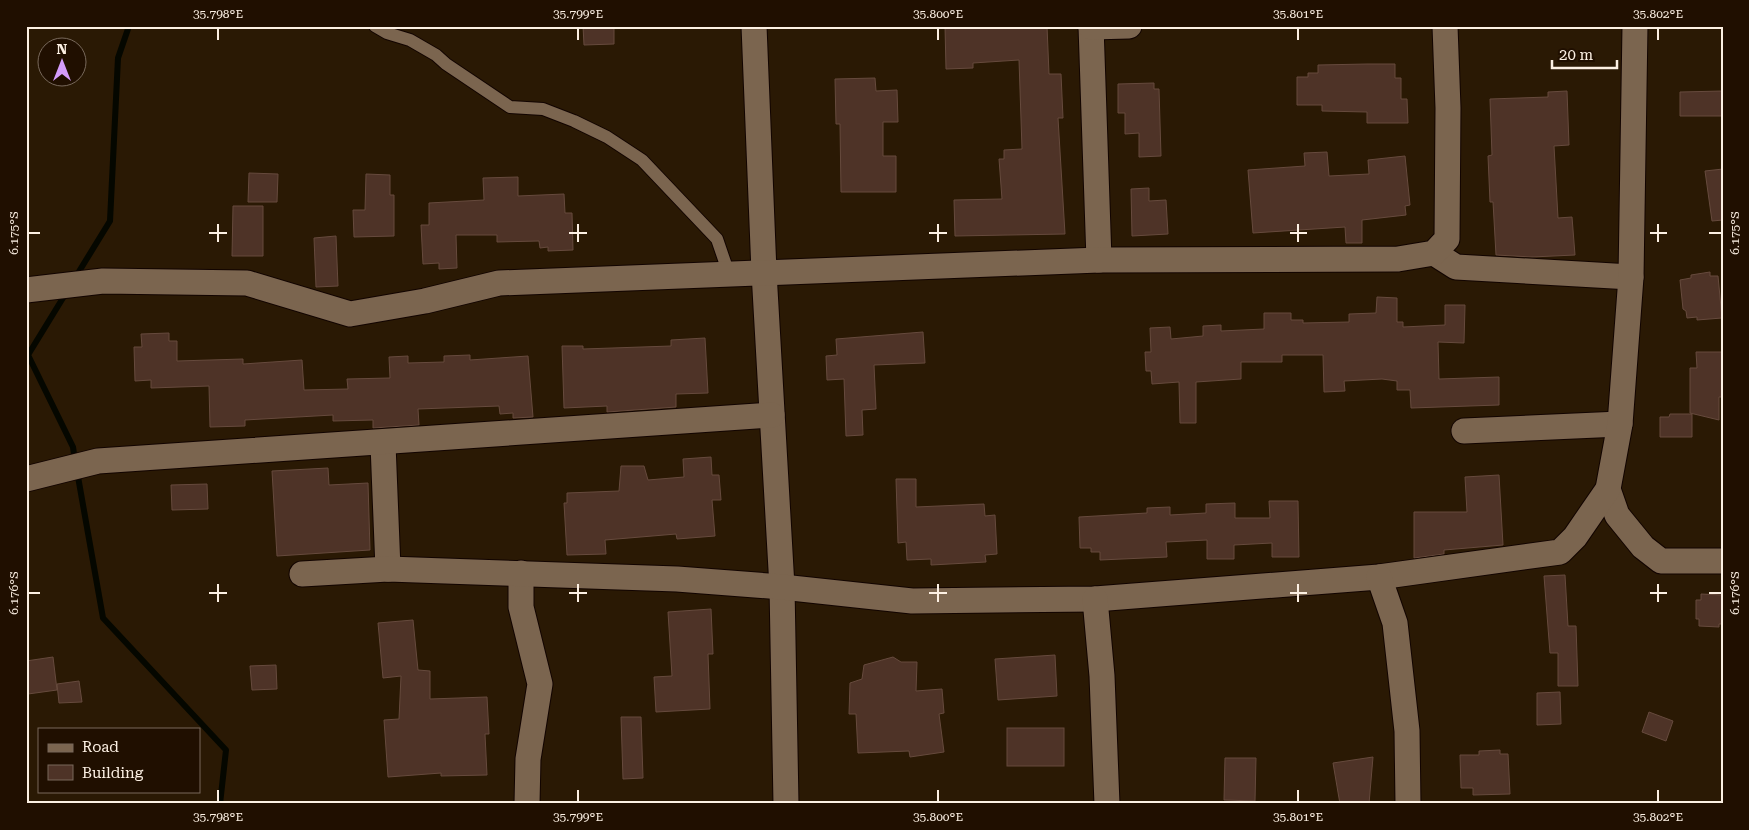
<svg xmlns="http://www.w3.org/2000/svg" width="1749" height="830" font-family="'Roboto Serif',serif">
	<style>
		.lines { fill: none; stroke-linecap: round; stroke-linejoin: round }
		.stream { stroke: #050700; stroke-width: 6 }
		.building { fill: #4e3327; stroke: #664a3d }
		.service-casing { stroke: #120400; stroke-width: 14 }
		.minor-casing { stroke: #120400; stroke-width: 27 }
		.service { stroke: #7b654f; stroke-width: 12 }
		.minor { stroke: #7b654f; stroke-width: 25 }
		.ticks { fill: none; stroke: #fcf0e3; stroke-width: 2 }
		.neatline { fill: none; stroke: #fcf0e3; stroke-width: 2 }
		.ticks-label { font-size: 12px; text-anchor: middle; fill: #fcf0e3 }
	</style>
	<rect width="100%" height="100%" fill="#2a1904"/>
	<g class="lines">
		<g class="stream">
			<polyline points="75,278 110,221 118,58 129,26"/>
			<polyline points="66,293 28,355 73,447 75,461"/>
			<polyline points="77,471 103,618 226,750 220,804"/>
		</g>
	</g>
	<g class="building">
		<polygon points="583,26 614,26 614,44 584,45"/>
		<polygon points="945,26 1047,26 1049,74 1061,74 1063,118 1058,118 1065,234 955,236 954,200 1002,199 999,159 1004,159 1004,150 1022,149 1019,60 973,63 973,68 946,69"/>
		<polygon points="1367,64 1395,64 1395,78 1401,78 1401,99 1407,99 1408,123 1367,123 1367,112 1322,111 1322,105 1297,105 1297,77 1308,77 1308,73 1318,73 1318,65"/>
		<polygon points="875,78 876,91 897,90 898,122 883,122 883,156 896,156 896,192 841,192 840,124 836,124 835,79"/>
		<polygon points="1154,83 1154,89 1159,89 1161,156 1139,157 1139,133 1125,134 1125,113 1118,113 1118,84"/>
		<polygon points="1567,91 1569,145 1554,146 1558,218 1572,217 1575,255 1532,257 1496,255 1493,202 1490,202 1488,156 1492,155 1490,99 1548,97 1548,92"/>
		<polygon points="1723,91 1723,116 1680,116 1680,92"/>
		<polygon points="1327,152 1329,176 1369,174 1368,160 1405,156 1410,205 1405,206 1406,215 1362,220 1362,243 1346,243 1345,227 1253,233 1248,170 1305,166 1304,153"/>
		<polygon points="1723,169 1723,220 1712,221 1705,171"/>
		<polygon points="249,173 278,174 277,202 248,202"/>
		<polygon points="366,174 390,175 390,195 394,195 394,236 354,237 353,210 365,210"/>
		<polygon points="518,177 518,196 564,194 565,213 572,213 573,250 548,251 548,247 540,248 539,241 497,242 497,235 456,235 457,268 439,269 439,263 423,264 421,225 429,225 429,203 484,200 483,178"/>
		<polygon points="1149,188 1149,201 1166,200 1168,234 1132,236 1131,189"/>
		<polygon points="233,206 263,206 263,256 232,256"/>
		<polygon points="336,236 338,286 316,287 314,238"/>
		<polygon points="1710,272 1710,276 1718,276 1722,318 1697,320 1697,317 1687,318 1686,311 1683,309 1680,280 1691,278 1691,275"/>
		<polygon points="1377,297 1397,298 1397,322 1403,322 1403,327 1445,325 1445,305 1465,305 1464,343 1438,342 1439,379 1499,377 1499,405 1411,408 1410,390 1397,390 1397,381 1382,379 1344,381 1345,391 1324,392 1323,355 1282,355 1282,362 1241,362 1241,379 1196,382 1196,423 1180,423 1179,382 1152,384 1151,371 1146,371 1145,352 1151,352 1150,328 1170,327 1171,339 1203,336 1203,326 1221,325 1221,331 1264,329 1264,313 1291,313 1291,320 1303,320 1303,323 1349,322 1349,314 1376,313"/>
		<polygon points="923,332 925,363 874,365 876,409 862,410 863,435 846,436 844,379 827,380 826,356 837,355 836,339"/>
		<polygon points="169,333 169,341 177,341 177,361 243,359 243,364 302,360 304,390 348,389 347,379 390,378 389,357 408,356 408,363 444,362 444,356 470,355 470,360 528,356 533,417 513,418 513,413 500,414 499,406 418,409 419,425 373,428 373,420 333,421 333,415 245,420 245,426 210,427 209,386 151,388 151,380 135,381 134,347 142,347 141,334"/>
		<polygon points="705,338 708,393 676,394 676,407 607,412 607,406 564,408 562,346 583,346 583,349 671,346 671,340"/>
		<polygon points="1696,352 1723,352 1723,397 1719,397 1719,420 1690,413 1690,368 1697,368"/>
		<polygon points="1670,414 1692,414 1692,437 1660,437 1660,417 1669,417"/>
		<polygon points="711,457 712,475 719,475 721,500 712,500 715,536 677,539 676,534 605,540 606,554 567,555 564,503 567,503 567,493 619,491 621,466 644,466 648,480 684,477 683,459"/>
		<polygon points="328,468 329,485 368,483 370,550 277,556 272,471"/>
		<polygon points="1499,475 1503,545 1444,550 1444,554 1414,558 1414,512 1467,512 1465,477"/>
		<polygon points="896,479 916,479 916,507 984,504 985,516 995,515 997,554 985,555 986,562 931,565 931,559 907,560 906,542 898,543"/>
		<polygon points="207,484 208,509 172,510 171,485"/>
		<polygon points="1269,501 1298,501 1299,557 1272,557 1272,543 1234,545 1234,559 1207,559 1207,540 1166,542 1167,557 1100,560 1100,552 1091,552 1091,548 1080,548 1079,517 1147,513 1147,508 1170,507 1170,515 1206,513 1206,504 1235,503 1235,518 1270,518"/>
		<polygon points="1565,575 1568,626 1576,626 1578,686 1558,686 1558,653 1550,653 1544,576"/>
		<polygon points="1701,594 1723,595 1723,624 1719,624 1719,627 1699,626 1699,619 1696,619 1696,600 1701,600"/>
		<polygon points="711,609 713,654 708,654 710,709 656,712 654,677 672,676 668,612"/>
		<polygon points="413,620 418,670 430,671 430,699 487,697 489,734 485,734 487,775 441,776 441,773 388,777 384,720 399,719 401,676 383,678 378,623"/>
		<polygon points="1055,655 1057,696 998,700 995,659"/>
		<polygon points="53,657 57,690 28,694 26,661"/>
		<polygon points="893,657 901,662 917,662 916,691 942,689 944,713 939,714 944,752 910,757 909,751 858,753 856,714 849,714 850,683 862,679 864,665"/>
		<polygon points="276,665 277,689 252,690 250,666"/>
		<polygon points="79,681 82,702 59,703 57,684"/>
		<polygon points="1560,692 1561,724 1537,725 1537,693"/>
		<polygon points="1649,712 1673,721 1666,741 1642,732"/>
		<polygon points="621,717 641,717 643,778 623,779"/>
		<rect x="1007" y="728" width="57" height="38"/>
		<polygon points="1500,750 1500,754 1508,754 1510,794 1473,795 1473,788 1461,788 1460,755 1479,755 1479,751"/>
		<polygon points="1373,757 1369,804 1340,804 1333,763"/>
		<polygon points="1225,758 1256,758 1255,801 1224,800"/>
	</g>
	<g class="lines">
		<g class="service-casing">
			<polyline id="service" points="375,26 387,33 410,40 436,55 446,64 510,107 543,109 574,121 607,137 642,160 717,239 729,274"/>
		</g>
		<g class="minor-casing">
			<g id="minor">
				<polyline points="754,26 764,272 782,587 786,804"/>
				<polyline points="1091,26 1099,260"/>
				<polyline points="1091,27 1129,26"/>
				<polyline points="1434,253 1456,267 1631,277"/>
				<polyline points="26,290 103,281 247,283 350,314 425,301 499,283 1099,260 1398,259 1434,253 1447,239 1448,108 1445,26"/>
				<polyline points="1464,431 1620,424"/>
				<polyline points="383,444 388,569"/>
				<polyline points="26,479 98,461 772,415"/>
				<polyline points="1608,489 1617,515 1643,547 1661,561 1723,561"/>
				<polyline points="521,573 521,607 540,684 528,759 527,804"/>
				<polyline points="302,574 388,569 677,579 782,587 912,601 1095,599 1379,577 1560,552 1575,537 1608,489 1620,424 1631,277 1635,26"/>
				<polyline points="1379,577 1395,623 1407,731 1408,804"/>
				<polyline points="1095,599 1102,676 1107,804"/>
			</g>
		</g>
		<use href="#service" class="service"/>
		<use href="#minor" class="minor"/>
	</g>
	<path class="ticks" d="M218,28V40M578,28V40M938,28V40M1298,28V40M1658,28V40M218,224V242M578,224V242M938,224V242M1298,224V242M1658,224V242M28,233H40M209,233H227M569,233H587M929,233H947M1290,233H1307M1650,233H1667M1709,233H1722M218,584V602M578,584V602M938,584V602M1298,584V602M1658,584V602M28,593H40M209,593H227M569,593H587M929,593H947M1290,593H1307M1650,593H1667M1709,593H1722M218,790V802M578,790V802M938,790V802M1298,790V802M1658,790V802"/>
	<rect width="1749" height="830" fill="none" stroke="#200f00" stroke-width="55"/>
	<rect x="38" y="728" width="162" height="65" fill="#200f00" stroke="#78695b"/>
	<rect x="48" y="744" width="25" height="8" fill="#7b654f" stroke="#78695b"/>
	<text x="82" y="752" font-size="15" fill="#fcf0e3">Road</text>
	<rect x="48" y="765" width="25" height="15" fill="#4e3327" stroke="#78695b"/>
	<text x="82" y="778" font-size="15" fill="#fcf0e3">Building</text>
	<g transform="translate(62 62)"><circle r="24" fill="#200f00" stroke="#78695b"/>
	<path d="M0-4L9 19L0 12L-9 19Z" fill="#d49cfb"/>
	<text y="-8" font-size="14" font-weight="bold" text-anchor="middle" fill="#fcf0e3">N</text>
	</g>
	<path d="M1552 60v8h65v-8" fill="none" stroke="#fcf0e3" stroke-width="2.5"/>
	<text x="1559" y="60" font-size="15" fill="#fcf0e3" stroke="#200f00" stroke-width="4" paint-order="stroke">20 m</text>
	<rect x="28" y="28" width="1694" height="774" class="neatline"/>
	<g class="ticks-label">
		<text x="218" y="18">35.798°E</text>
		<text x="578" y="18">35.799°E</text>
		<text x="938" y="18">35.800°E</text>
		<text x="1298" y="18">35.801°E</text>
		<text x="1658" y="18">35.802°E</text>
		<text transform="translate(14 233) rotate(-90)" y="4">6.175°S</text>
		<text transform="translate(1735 233) rotate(-90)" y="4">6.175°S</text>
		<text transform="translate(14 593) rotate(-90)" y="4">6.176°S</text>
		<text transform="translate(1735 593) rotate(-90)" y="4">6.176°S</text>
		<text x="218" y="821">35.798°E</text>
		<text x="578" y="821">35.799°E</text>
		<text x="938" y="821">35.800°E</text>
		<text x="1298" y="821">35.801°E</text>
		<text x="1658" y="821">35.802°E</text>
	</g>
</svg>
